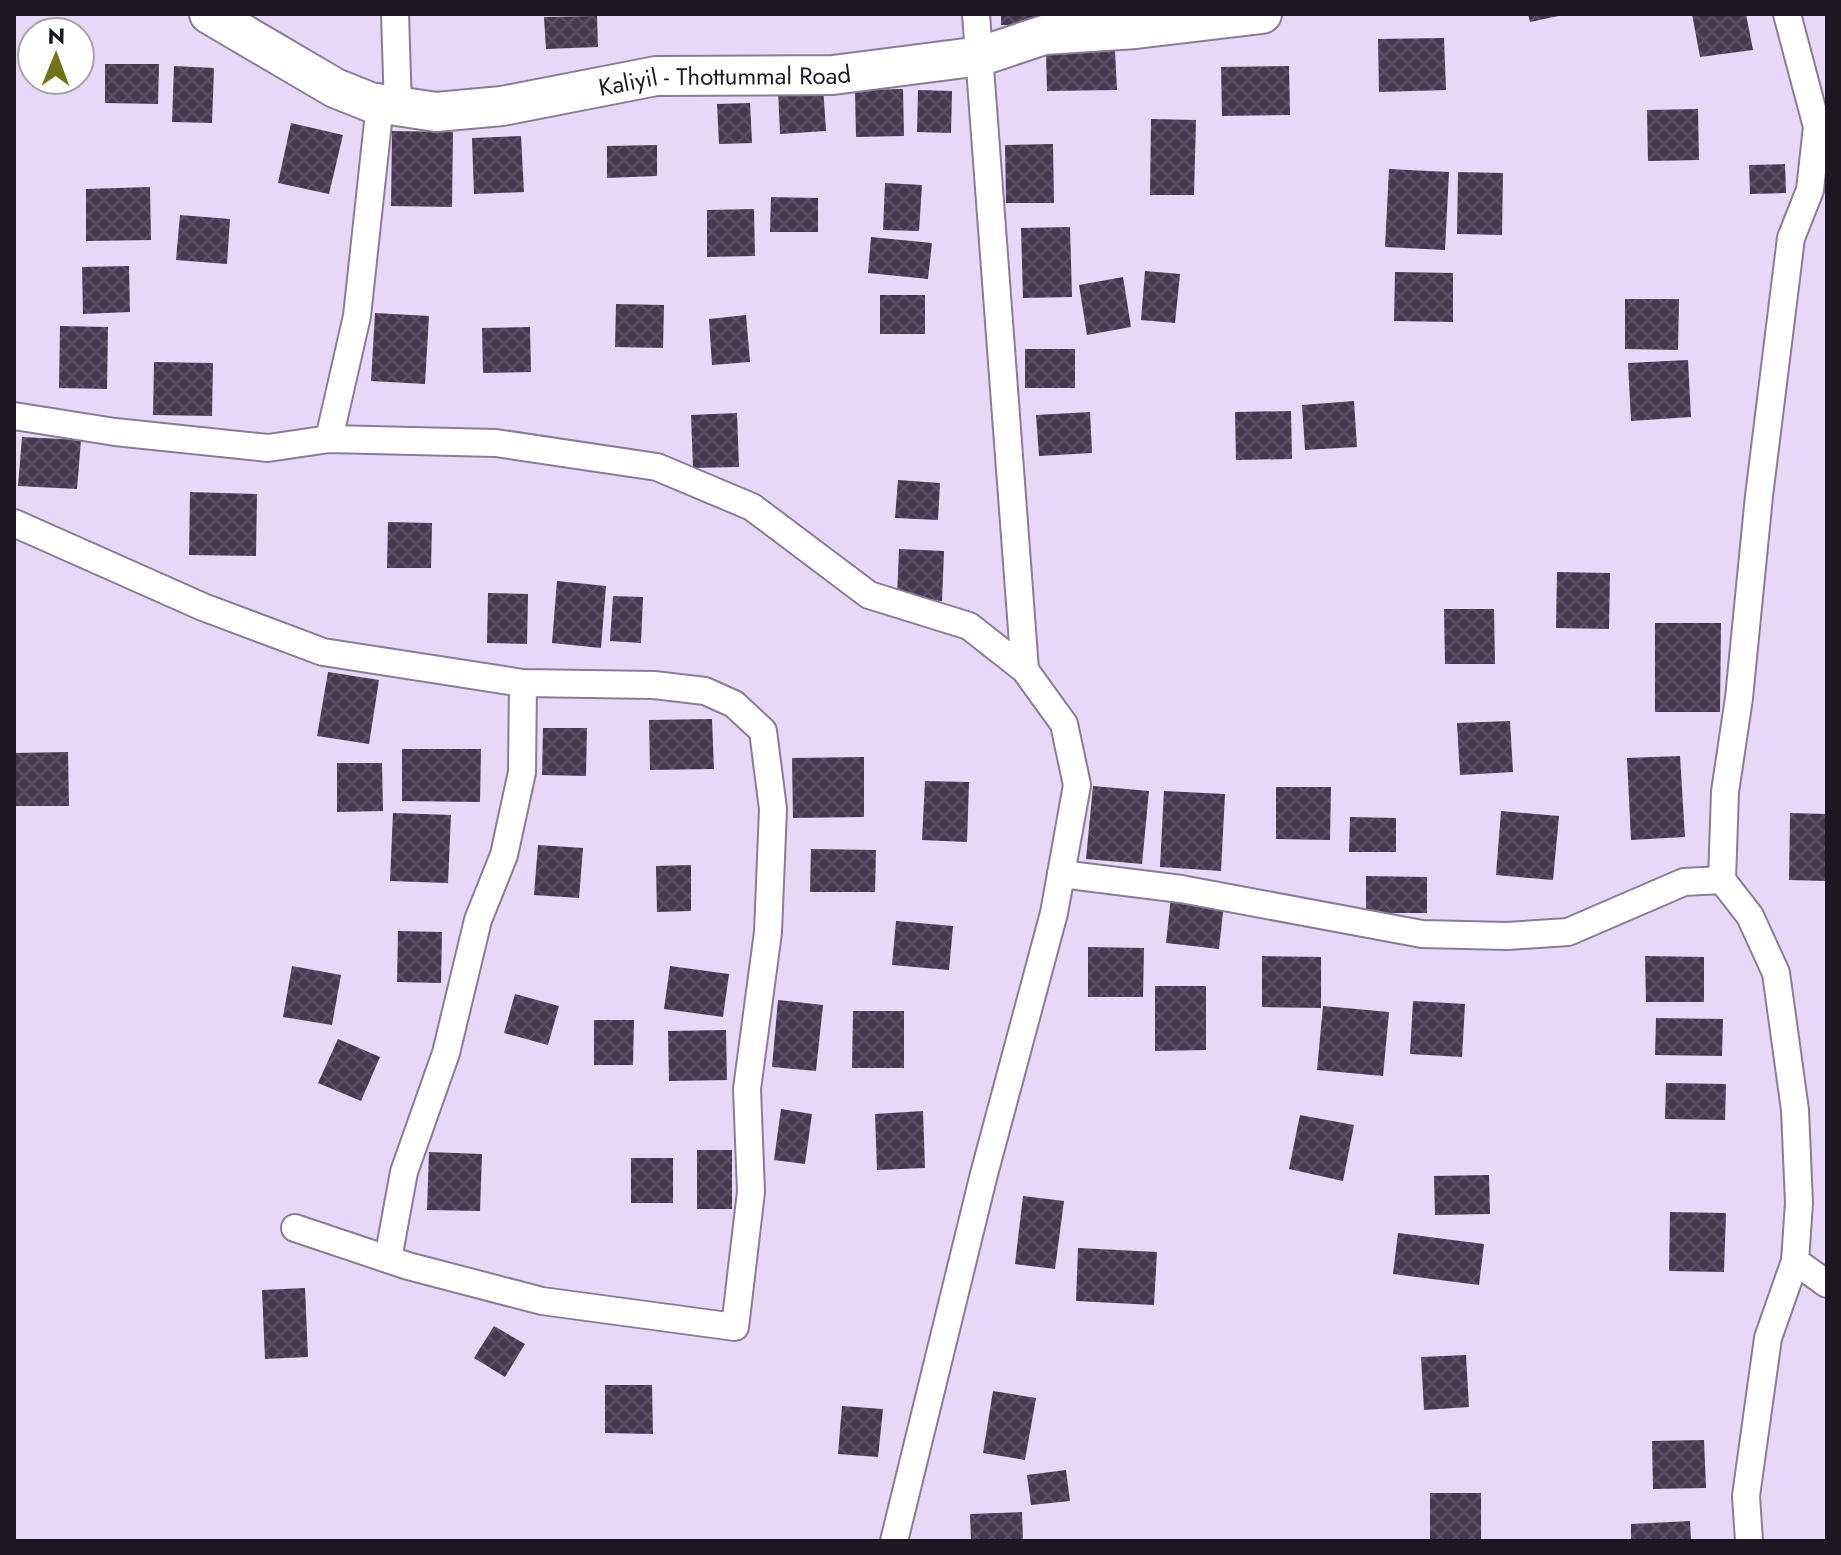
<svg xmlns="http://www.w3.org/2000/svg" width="1841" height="1555" font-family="Jost,sans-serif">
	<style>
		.building { fill: url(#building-cross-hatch) }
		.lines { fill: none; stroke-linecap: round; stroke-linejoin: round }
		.minor-casing { stroke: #8a7b97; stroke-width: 30 }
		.secondary-casing { stroke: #8a7b97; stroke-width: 42 }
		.minor { stroke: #fff; stroke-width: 26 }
		.secondary { stroke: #fff; stroke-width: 38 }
		.labels { text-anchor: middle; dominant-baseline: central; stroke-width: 8; stroke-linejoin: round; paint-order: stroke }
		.street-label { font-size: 24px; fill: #1d1722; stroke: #fff }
	</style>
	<defs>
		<pattern id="building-cross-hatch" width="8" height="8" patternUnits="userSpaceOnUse" patternTransform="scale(2)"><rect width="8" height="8" fill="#473952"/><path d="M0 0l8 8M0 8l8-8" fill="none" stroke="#5e5367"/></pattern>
	</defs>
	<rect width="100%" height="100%" fill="#e8d8f7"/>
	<g class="building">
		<polygon points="1001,14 1064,14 1064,26 1001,25"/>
		<polygon points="1528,14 1562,14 1563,15 1530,22"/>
		<polygon points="1692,14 1746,14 1753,50 1700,57"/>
		<polygon points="597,16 598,47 546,49 544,17"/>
		<polygon points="1444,38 1446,90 1379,92 1378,39"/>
		<polygon points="1115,51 1117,90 1047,91 1046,53"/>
		<polygon points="105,64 159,64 158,104 105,103"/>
		<polygon points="174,66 214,68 212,123 172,122"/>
		<polygon points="1289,66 1290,115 1222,116 1221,67"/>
		<polygon points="823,86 826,131 780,134 778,88"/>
		<polygon points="903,89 904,136 856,137 855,90"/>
		<polygon points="918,90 952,91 951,133 917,132"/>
		<polygon points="750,103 752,143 719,144 717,104"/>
		<polygon points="1698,109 1699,160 1648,161 1647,110"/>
		<polygon points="1151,119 1196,120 1194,195 1150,195"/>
		<polygon points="291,123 343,135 329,194 278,183"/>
		<polygon points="392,131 453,132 452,207 391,206"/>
		<polygon points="521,136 524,192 474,194 472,138"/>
		<polygon points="1053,144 1054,203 1006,203 1005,145"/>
		<polygon points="657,145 657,176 607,178 607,146"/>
		<polygon points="1785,164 1786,193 1750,194 1749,165"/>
		<polygon points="1389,169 1449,172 1445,250 1385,247"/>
		<polygon points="1458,172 1503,173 1502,235 1457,234"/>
		<polygon points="885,183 922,185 919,231 883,230"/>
		<polygon points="150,187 151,240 86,241 86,189"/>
		<polygon points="771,197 818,198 818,232 770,232"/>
		<polygon points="754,209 755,256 707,257 707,210"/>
		<polygon points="180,215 230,219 227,264 176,260"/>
		<polygon points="1070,227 1072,297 1023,298 1021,228"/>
		<polygon points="871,237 932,243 928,279 868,273"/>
		<polygon points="129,266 130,312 83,314 82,267"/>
		<polygon points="1145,271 1180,274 1175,323 1141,320"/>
		<polygon points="1395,272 1453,273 1453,322 1394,321"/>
		<polygon points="1123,277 1131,327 1087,335 1079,285"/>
		<rect x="880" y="295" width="45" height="39"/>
		<polygon points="1625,299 1679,299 1678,350 1625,349"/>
		<polygon points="616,304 664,305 663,348 615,347"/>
		<polygon points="375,313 429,316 425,384 371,381"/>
		<polygon points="746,315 750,362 712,365 709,319"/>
		<polygon points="60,326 108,327 107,389 59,388"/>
		<polygon points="530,327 531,372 483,373 482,328"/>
		<rect x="1025" y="349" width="50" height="39"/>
		<polygon points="1688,360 1691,417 1631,421 1628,363"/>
		<polygon points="154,362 213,363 212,416 153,415"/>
		<polygon points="1354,401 1357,447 1305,450 1302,405"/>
		<polygon points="1291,411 1292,459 1236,460 1235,412"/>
		<polygon points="1090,412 1092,453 1039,456 1036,415"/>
		<polygon points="737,413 739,467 693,468 691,415"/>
		<polygon points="22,437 81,440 77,489 18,486"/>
		<polygon points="898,480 940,483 938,520 895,518"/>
		<polygon points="190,492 257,494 256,556 189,555"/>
		<polygon points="388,522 432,523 431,568 387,568"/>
		<polygon points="899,549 944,551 942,601 897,598"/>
		<polygon points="1557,572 1610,573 1609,629 1556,628"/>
		<polygon points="557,581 606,586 601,648 552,643"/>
		<polygon points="488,593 528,594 527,644 487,643"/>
		<polygon points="613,596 643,597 641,643 610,641"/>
		<polygon points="1444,609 1494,609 1495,664 1445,664"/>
		<polygon points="1655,623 1721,623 1720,712 1655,712"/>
		<polygon points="328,672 379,680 369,744 317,736"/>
		<polygon points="712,719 714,769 650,770 649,720"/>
		<polygon points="1510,721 1513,772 1460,775 1457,723"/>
		<polygon points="543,728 587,728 586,776 542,775"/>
		<polygon points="402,749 481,749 480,802 402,801"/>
		<polygon points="68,752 69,806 14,806 14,753"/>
		<polygon points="1680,756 1685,837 1631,840 1627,758"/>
		<polygon points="864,757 864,817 793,818 792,758"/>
		<polygon points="337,763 382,763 383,811 337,812"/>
		<polygon points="925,781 969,782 967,842 922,840"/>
		<polygon points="1093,786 1149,791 1142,864 1086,859"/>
		<polygon points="1276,787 1331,787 1330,840 1276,839"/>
		<polygon points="1164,791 1225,794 1221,871 1160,867"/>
		<polygon points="1501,811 1559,816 1553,880 1496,875"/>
		<polygon points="393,813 451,815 448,883 390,881"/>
		<polygon points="1790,813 1827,814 1827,881 1789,880"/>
		<polygon points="1350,817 1396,818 1396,852 1349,852"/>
		<polygon points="538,845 583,848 579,898 534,895"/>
		<polygon points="811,849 876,850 875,892 810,892"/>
		<polygon points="691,865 691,911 657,912 656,866"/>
		<polygon points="1366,876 1427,877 1427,913 1366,913"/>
		<polygon points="1171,897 1224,903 1219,949 1166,943"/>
		<polygon points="896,921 953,926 949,970 892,965"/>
		<polygon points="398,931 442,932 441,983 397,982"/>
		<polygon points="1088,947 1144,948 1143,997 1088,997"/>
		<polygon points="1262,956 1321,957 1321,1008 1262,1007"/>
		<polygon points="1645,956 1704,957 1704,1002 1646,1002"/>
		<polygon points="292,966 341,975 332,1025 283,1017"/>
		<polygon points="670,966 729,974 723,1017 664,1009"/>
		<polygon points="1155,986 1206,986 1206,1050 1155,1051"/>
		<polygon points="515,994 559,1006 548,1045 504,1033"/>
		<polygon points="778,1000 823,1005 816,1071 772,1067"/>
		<polygon points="1413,1001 1465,1004 1462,1057 1410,1054"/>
		<polygon points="1323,1006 1389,1012 1383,1076 1317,1070"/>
		<polygon points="853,1011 904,1011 904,1068 852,1068"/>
		<polygon points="1656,1018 1723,1019 1722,1056 1655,1055"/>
		<polygon points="594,1020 634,1020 633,1065 594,1065"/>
		<polygon points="726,1030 727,1080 669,1081 668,1031"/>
		<polygon points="338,1039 380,1057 361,1101 318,1083"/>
		<polygon points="1666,1083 1726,1084 1725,1120 1665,1119"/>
		<polygon points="781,1109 812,1114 805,1164 774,1160"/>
		<polygon points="923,1111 925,1168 877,1170 875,1114"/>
		<polygon points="1300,1115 1354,1125 1343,1181 1289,1169"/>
		<rect x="697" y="1150" width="35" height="59"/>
		<polygon points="429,1152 482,1154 480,1211 427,1210"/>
		<rect x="631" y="1158" width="42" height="45"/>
		<polygon points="1489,1175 1490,1214 1435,1215 1434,1176"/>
		<polygon points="1023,1196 1064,1201 1055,1269 1015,1264"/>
		<polygon points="1670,1212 1726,1213 1724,1272 1669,1271"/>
		<polygon points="1398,1233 1484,1244 1479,1285 1393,1274"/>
		<polygon points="1078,1248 1157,1252 1154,1305 1076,1301"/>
		<polygon points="305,1288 308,1357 265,1359 262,1290"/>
		<polygon points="494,1326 525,1344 505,1377 474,1358"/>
		<polygon points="1466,1355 1469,1407 1424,1410 1421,1357"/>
		<polygon points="605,1385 652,1385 653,1434 605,1433"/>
		<polygon points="993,1391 1036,1398 1025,1460 983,1453"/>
		<polygon points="842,1406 883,1409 878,1457 838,1454"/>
		<polygon points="1704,1440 1706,1488 1653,1489 1652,1441"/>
		<polygon points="1066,1470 1070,1501 1031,1505 1027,1475"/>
		<rect x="1430" y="1493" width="51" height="48"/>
		<polygon points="1022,1512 1023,1541 971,1541 970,1514"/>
		<polygon points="1690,1521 1691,1541 1631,1541 1631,1524"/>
	</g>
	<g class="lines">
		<g class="minor-casing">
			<g id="minor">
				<polyline points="395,14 398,108"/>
				<polyline points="976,14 1025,670"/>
				<polyline points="1787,14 1817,127 1810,190 1791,238 1759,496 1739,698 1725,792 1722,880 1750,916 1776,973 1795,1110 1799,1203 1795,1261 1827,1284"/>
				<polyline points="14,416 115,432 268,448 329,439 496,443 657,467 752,507 869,595 969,626 1025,670 1064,724 1077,785 1054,913 984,1174 894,1541"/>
				<polyline points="329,439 357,316 380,104"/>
				<polyline points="14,523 203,607 323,652 523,683 654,685 705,691 734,704 763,731 773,809 768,932 747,1089 751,1192 735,1327 542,1301 408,1266 295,1228"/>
				<polyline points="1061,874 1181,889 1422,934 1507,936 1568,932 1684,882 1722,880"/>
				<polyline points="388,1259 404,1172 446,1053 478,920 504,855 522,772 523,683"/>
				<polyline points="1749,1541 1746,1496 1768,1338 1795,1261"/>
			</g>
		</g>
		<g class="secondary-casing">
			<g id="secondary">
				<path id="s1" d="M209,14L335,88L370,102L436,112L502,106L656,76L833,75L981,56L1044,35L1136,29L1262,14"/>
			</g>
		</g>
		<use href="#minor" class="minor"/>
		<use href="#secondary" class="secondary"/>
	</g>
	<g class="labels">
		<g class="street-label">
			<text stroke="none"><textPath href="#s1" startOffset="542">Kaliyil - Thottummal Road</textPath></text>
		</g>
	</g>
	<rect width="1841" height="1555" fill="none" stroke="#1d1722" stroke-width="32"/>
	<g transform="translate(56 56) rotate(1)"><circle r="38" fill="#ffffff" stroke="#a5a2a7" stroke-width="2"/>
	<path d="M0-6L14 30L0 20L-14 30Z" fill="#727318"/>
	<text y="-12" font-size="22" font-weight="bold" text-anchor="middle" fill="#1d1722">N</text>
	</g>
</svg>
